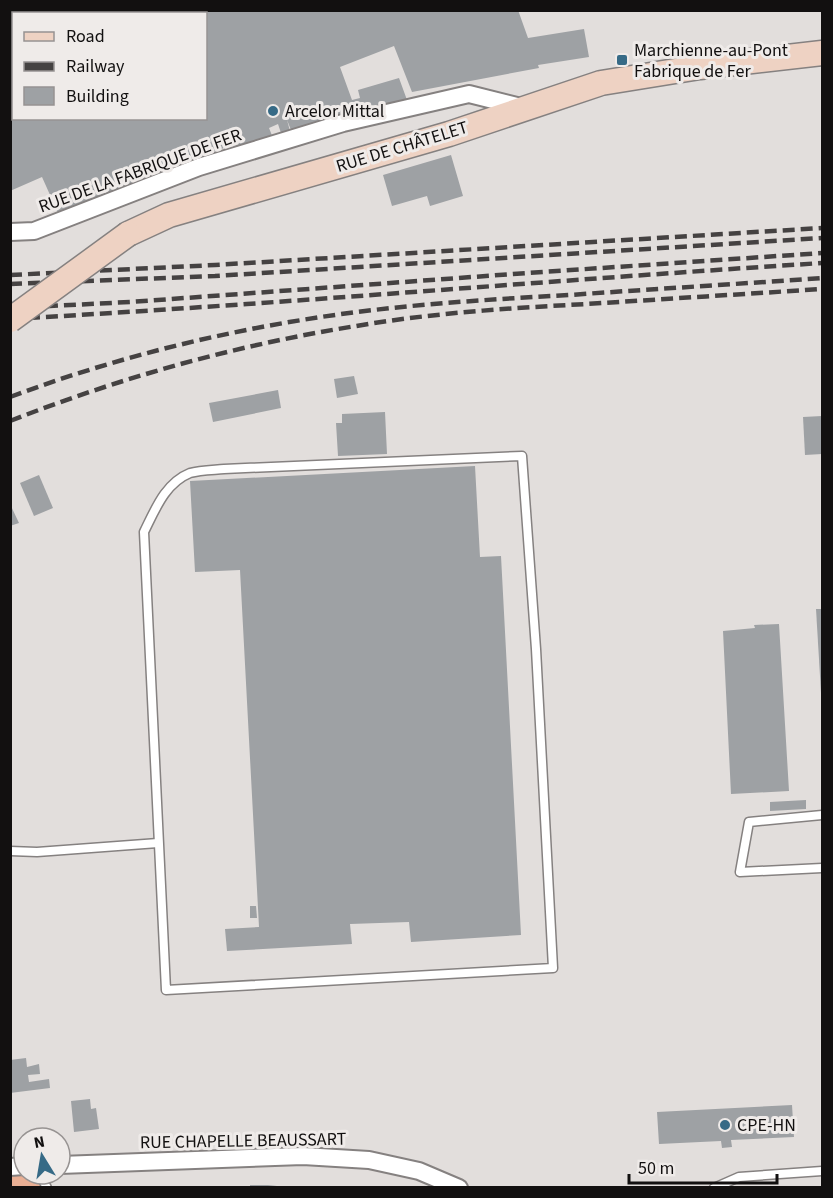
<svg xmlns="http://www.w3.org/2000/svg" width="833" height="1198" font-family="'Source Sans 3',sans-serif">
	<style>
		.green { fill: #e9af94 }
		.building { fill: #9ea1a4; fill-rule: evenodd }
		.lines { fill: none; stroke-linecap: round; stroke-linejoin: round }
		.service-casing { stroke: #858180; stroke-width: 11 }
		.minor-casing { stroke: #858180; stroke-width: 20 }
		.secondary-casing { stroke: #858180; stroke-width: 27 }
		.service { stroke: #fff; stroke-width: 8 }
		.minor { stroke: #fff; stroke-width: 16 }
		.secondary { stroke: #eed2c3; stroke-width: 24 }
		.rail { stroke: #454242; stroke-width: 4.5; stroke-dasharray: 12 6; stroke-linecap: butt }
		.secondary-bridge-casing { stroke: #858180; stroke-width: 27; stroke-linecap: butt }
		.secondary-bridge { stroke: #eed2c3; stroke-width: 24 }
		.poi-dot { fill: #366a86; stroke: #efebe9; stroke-width: 2 }
		.labels { text-anchor: middle; dominant-baseline: central; stroke-width: 6; stroke-linejoin: round; paint-order: stroke }
		.poi-label { font-size: 18px; fill: #121010; stroke: #efebe9; text-anchor: start }
		.street-label { font-size: 18px; fill: #121010; stroke: #efebe9 }
	</style>
	<rect width="100%" height="100%" fill="#e2dedc"/>
	<polygon class="green" points="11,1167 24,1174 40,1174 47,1188 11,1188"/>
	<g class="building">
		<path d="M10,10H518L528,38L584,29L589,57L538,65L539,68L412,92L394,46L340,67L352,100L360,98L358,90L399,78L407,100L300,129V127L291,130L287,120L290,131L281,133L278,124L269,128L273,138L225,153L224,148L59,215L42,177L10,191ZM14,14H206V118H14Z"/>
		<polygon points="451,155 463,196 430,206 427,196 392,206 383,175"/>
		<polygon points="354,376 358,394 337,398 334,379"/>
		<polygon points="278,390 281,408 213,422 209,403"/>
		<polygon points="385,412 387,454 338,456 336,423 342,423 342,414"/>
		<polygon points="822,416 822,454 805,455 803,417"/>
		<polygon points="475,466 480,557 501,556 521,935 411,942 409,922 350,924 352,944 227,951 225,929 259,927 240,570 195,572 190,481"/>
		<polygon points="39,475 53,508 34,516 20,483"/>
		<polygon points="10,504 19,523 10,526"/>
		<polygon points="816,609 822,609 822,693 821,693"/>
		<polygon points="779,624 789,791 731,794 723,631 755,628 754,625"/>
		<polygon points="806,800 806,809 770,811 770,802"/>
		<polygon points="250,906 256,906 257,918 250,918"/>
		<polygon points="26,1058 27,1067 39,1064 40,1074 28,1075 29,1082 49,1079 50,1088 10,1093 10,1060"/>
		<polygon points="90,1099 91,1109 96,1108 99,1129 74,1132 71,1101"/>
		<polygon points="792,1105 794,1137 731,1140 732,1147 722,1148 721,1141 659,1144 657,1112"/>
		<polygon points="250,1185 268,1185 277,1186 250,1188"/>
	</g>
	<g class="lines">
		<g class="service-casing">
			<g id="service">
				<path d="M522,456L536,649L553,968L166,990L144,532C155,510 165,483 190,473C200,470 213,470 224,469Z"/>
				<polyline points="822,815 749,822 740,872 822,868"/>
				<polyline points="10,851 37,852 158,843"/>
				<polyline points="40,1174 47,1188"/>
				<polyline points="714,1188 739,1177 822,1171"/>
			</g>
		</g>
		<g class="minor-casing">
			<g id="minor">
				<polyline points="10,232 34,231 199,167 343,123 469,94 525,108"/>
				<polyline points="60,1165 303,1156 369,1160 419,1171 459,1188"/>
				<polyline points="10,1167 24,1166"/>
			</g>
		</g>
		<g class="secondary-casing">
			<polyline id="secondary" points="128,234 169,215 449,134 601,83 700,67 822,53"/>
		</g>
		<use href="#service" class="service"/>
		<use href="#minor" class="minor"/>
		<use href="#secondary" class="secondary"/>
		<g class="rail">
			<polyline points="10,275 215,265 822,228"/>
			<polyline points="10,284 215,276 822,238"/>
			<polyline points="10,308 130,302 513,274 822,253"/>
			<path d="M10,319C281,304 552,280 822,263"/>
			<path d="M10,397C122,355 239,327 357,312C428,303 499,299 569,295C654,289 738,284 822,278"/>
			<path d="M10,421C122,377 237,345 356,326C432,313 510,308 587,304C665,299 744,294 822,289"/>
		</g>
		<g class="secondary-bridge-casing">
			<polyline id="secondary-bridge" points="10,320 128,234"/>
		</g>
		<use href="#secondary-bridge" class="secondary-bridge"/>
	</g>
	<g class="poi-dot">
		<rect x="616" y="54" width="12" height="12" rx="3"/>
		<circle cx="273" cy="111" r="6"/>
		<circle cx="725" cy="1125" r="6"/>
	</g>
	<g class="labels">
		<g class="poi-label">
			<text x="634" y="50">Marchienne-au-Pont<tspan x="634" dy="21">Fabrique de Fer</tspan></text>
			<text x="285" y="111">Arcelor Mittal</text>
			<text x="737" y="1125">CPE-HN</text>
		</g>
		<g class="street-label">
			<text transform="translate(402 147) rotate(-17)">RUE DE CHÂTELET</text>
			<text transform="translate(140 171) rotate(-20)">RUE DE LA FABRIQUE DE FER</text>
			<text transform="translate(243 1141) rotate(-1)">RUE CHAPELLE BEAUSSART</text>
		</g>
	</g>
	<rect width="833" height="1198" fill="none" stroke="#121010" stroke-width="24"/>
	<rect x="12" y="12" width="195" height="108" fill="#efebe9" stroke="#979392" stroke-width="1.5"/>
	<rect x="24" y="32" width="30" height="9" fill="#eed2c3" stroke="#979392" stroke-width="1.5"/>
	<text x="66" y="42" font-size="18" fill="#121010">Road</text>
	<rect x="24" y="62" width="30" height="9" fill="#454242" stroke="#979392" stroke-width="1.5"/>
	<text x="66" y="72" font-size="18" fill="#121010">Railway</text>
	<rect x="24" y="87" width="30" height="18" fill="#9ea1a4" stroke="#979392" stroke-width="1.5"/>
	<text x="66" y="102" font-size="18" fill="#121010">Building</text>
	<g transform="translate(42 1156) rotate(349)"><circle r="28" fill="#efebe9" stroke="#979392" stroke-width="1.5"/>
	<path d="M0-4.5L10 22L0 15L-10 22Z" fill="#366a86"/>
	<text y="-9" font-size="16" font-weight="bold" text-anchor="middle" fill="#121010">N</text>
	</g>
	<path d="M629 1174v9h148v-9" fill="none" stroke="#121010" stroke-width="3"/>
	<text x="638" y="1174" font-size="18" fill="#121010" stroke="#efebe9" stroke-width="4.5" paint-order="stroke">50 m</text>
</svg>
